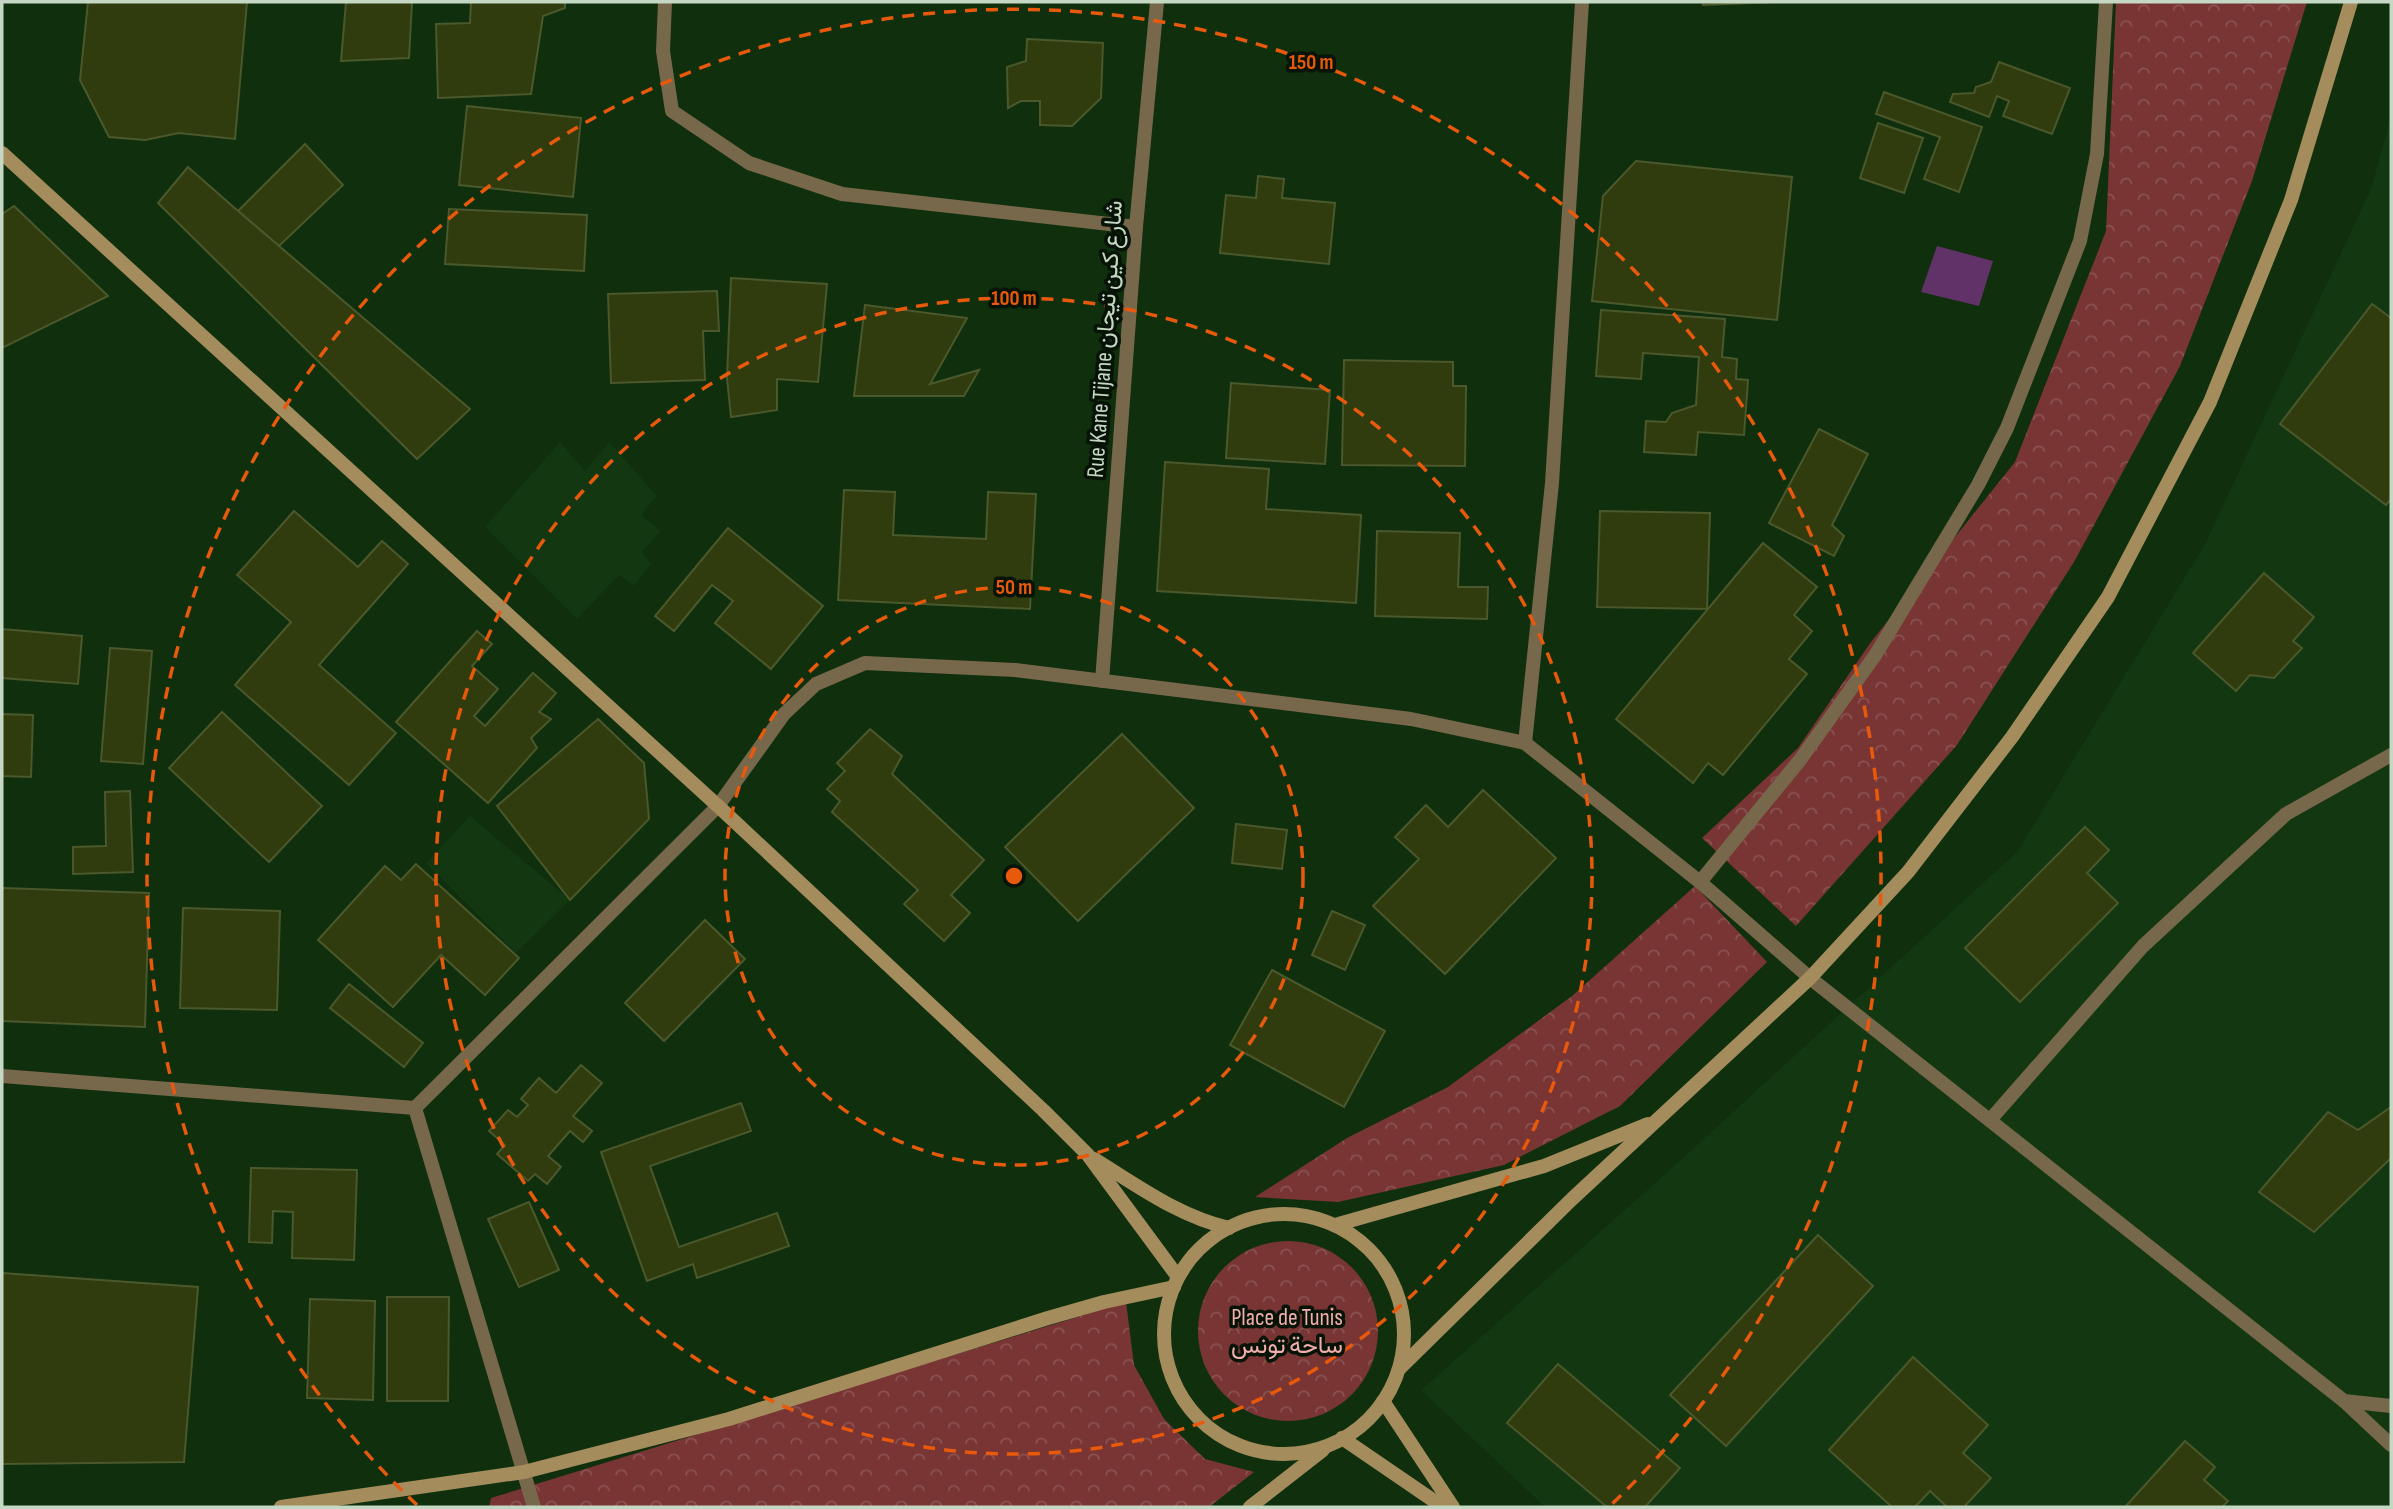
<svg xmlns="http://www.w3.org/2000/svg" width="2393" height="1509" font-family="'Sofia Sans Condensed',Vazirmatn,sans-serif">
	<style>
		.built { fill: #133811 }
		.park { fill: url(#park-crowns) }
		.water { fill: #613267 }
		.building { fill: #303b0e; stroke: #4b582c; stroke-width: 2 }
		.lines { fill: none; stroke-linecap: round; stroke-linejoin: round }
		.street { stroke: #77674b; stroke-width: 14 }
		.secondary { stroke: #a48c5d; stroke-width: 14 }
		.ring { fill: none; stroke: #e8590c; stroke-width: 3.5; stroke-dasharray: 12 9 }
		.labels { text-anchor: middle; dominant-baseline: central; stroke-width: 7; stroke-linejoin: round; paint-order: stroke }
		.street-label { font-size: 24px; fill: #c5d8c3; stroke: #061306 }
		.park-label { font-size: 24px; fill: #f1aeaa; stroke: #061306 }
		.centre { fill: #e8590c; stroke: #061306; stroke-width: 3.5 }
		.ring-label { font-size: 21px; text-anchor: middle; font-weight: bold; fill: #e8590c; stroke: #061306; stroke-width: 7; stroke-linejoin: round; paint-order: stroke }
	</style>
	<defs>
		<pattern id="park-crowns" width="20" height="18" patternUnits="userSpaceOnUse" patternTransform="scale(1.75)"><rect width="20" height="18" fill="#783534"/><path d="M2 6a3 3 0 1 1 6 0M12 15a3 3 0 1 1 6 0" fill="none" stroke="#8a5250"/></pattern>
	</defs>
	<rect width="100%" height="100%" fill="#0f2f0d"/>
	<g class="built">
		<polygon points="2391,116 2391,1507 1545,1507 1421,1390 1661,1178 2017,852 2204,546 2371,189"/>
		<polygon points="560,442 585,471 609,442 657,496 641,515 661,531 642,552 651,564 634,586 619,575 577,619 485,527"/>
		<polygon points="470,816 570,900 516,953 426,863"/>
	</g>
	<g class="park">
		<polygon points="2116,2 2307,2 2252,181 2180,366 2074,562 1957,745 1796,926 1702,838 1798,748 1871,642 2015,462 2106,231"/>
		<polygon points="1695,886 1767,962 1620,1106 1504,1165 1338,1202 1255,1197 1347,1138 1448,1087 1572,996"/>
		<circle cx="1288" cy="1331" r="90"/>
		<polygon points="1126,1302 1134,1365 1164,1419 1205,1459 1254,1472 1209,1507 489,1507 491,1498"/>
	</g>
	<polygon class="water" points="1937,246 1993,261 1979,306 1921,292"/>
	<g class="building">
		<polygon points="88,2 247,2 235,139 179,133 145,140 109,137 80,80"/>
		<polygon points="346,2 412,2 409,58 341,61"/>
		<polygon points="471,2 565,2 565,8 543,16 531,94 438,98 436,24 470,23"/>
		<polygon points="1703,2 1777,2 1703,5"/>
		<polygon points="1027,39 1103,43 1101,98 1072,126 1040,125 1040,101 1021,101 1008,108 1007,67 1026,61"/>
		<polygon points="1999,62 2070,88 2052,134 2003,116 2009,101 1997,96 1989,117 1950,102 1953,94 1974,93 1976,87 1991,82"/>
		<polygon points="1884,92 1982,127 1959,192 1924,179 1940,137 1876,114"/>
		<polygon points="467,106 581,118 573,197 459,185"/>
		<polygon points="1878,123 1923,138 1904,193 1860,178"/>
		<polygon points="305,144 343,185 279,246 238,211"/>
		<polygon points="1636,161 1792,177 1777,320 1592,301 1603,196"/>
		<polygon points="188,167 238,211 470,409 417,459 158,203"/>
		<polygon points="1258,176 1284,179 1282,198 1335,203 1329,264 1220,253 1226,195 1256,198"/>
		<polygon points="14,206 108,296 2,348 2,214"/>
		<polygon points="449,209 587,215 584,271 445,264"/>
		<polygon points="731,278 827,284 818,382 777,379 777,410 731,417 727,378"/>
		<polygon points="717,291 719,331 703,331 705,380 611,383 608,294"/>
		<polygon points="2372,304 2391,318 2391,499 2386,505 2280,424"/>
		<polygon points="865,305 967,318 930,384 979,370 964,396 854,396"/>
		<polygon points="1601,310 1725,319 1722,357 1737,359 1736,379 1748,380 1744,435 1698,432 1696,455 1644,452 1646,421 1666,422 1672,413 1696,405 1699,357 1643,353 1641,379 1596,376"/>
		<polygon points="1344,360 1453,362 1453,386 1466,386 1465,466 1342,465"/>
		<polygon points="1231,383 1330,390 1325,464 1226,458"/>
		<polygon points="1819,429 1868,454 1832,525 1844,536 1834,556 1769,523"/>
		<polygon points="1165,462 1269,469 1266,509 1361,515 1356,603 1157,591"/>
		<polygon points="844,490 895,492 893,535 986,539 988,492 1036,494 1030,609 838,600"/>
		<polygon points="294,511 358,567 382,541 408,564 319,665 396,733 349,785 235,685 291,622 237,575"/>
		<polygon points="1600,511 1710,513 1707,609 1597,607"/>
		<polygon points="728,528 823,606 771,669 715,623 733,601 712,585 674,631 655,616"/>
		<polygon points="1377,531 1460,533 1458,587 1488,587 1487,619 1375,616"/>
		<polygon points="1763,543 1817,587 1794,615 1812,631 1789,659 1807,674 1723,775 1708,763 1693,783 1616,719"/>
		<polygon points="2264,573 2314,617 2293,641 2302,648 2274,678 2250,675 2236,691 2193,653"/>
		<polygon points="2,629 82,636 78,684 2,678"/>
		<polygon points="477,631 492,644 472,666 498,689 474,716 485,726 533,673 556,693 539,712 551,719 531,738 537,748 488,803 396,722"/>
		<polygon points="110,648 152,651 143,764 101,761"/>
		<polygon points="222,712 322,806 269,862 169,768"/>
		<polygon points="2,714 33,715 31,777 2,776"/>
		<polygon points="598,719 644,763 649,819 570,900 497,806"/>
		<polygon points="870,729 902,756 892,774 984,860 951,895 970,913 944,941 904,904 918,890 832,812 840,801 827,789 845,771 837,763"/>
		<polygon points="1122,734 1194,808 1078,921 1005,847"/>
		<polygon points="1483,790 1556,858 1445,974 1373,906 1419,859 1395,837 1426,805 1448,827"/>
		<polygon points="130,791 133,872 73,874 73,847 106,846 105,792"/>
		<polygon points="1236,824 1287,830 1282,869 1232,863"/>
		<polygon points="2085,827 2109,850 2087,873 2118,903 2020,1002 1965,948"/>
		<polygon points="416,864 519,958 485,995 441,955 393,1007 318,940 385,866 401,880"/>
		<polygon points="2,888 149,893 145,1027 2,1021"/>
		<polygon points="183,908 280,911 277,1010 180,1008"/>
		<polygon points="1332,911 1365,925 1345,970 1312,955"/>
		<polygon points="705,920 745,959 664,1041 625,1003"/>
		<polygon points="1272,970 1385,1031 1344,1107 1230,1045"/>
		<polygon points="349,984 423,1043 404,1067 330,1008"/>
		<polygon points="581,1065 602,1083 573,1116 592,1131 583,1142 570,1131 548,1156 561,1167 547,1184 535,1174 528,1181 497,1154 505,1145 489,1131 508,1110 517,1117 528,1105 521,1099 539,1078 556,1093"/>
		<polygon points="741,1103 751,1131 650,1166 679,1247 777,1213 789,1246 697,1278 693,1264 647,1281 601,1152"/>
		<polygon points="2391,1107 2391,1158 2314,1232 2259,1192 2328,1112 2358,1130"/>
		<polygon points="251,1168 357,1170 354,1260 292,1258 293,1212 273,1211 272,1243 249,1242"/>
		<polygon points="529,1202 559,1270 519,1287 488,1219"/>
		<polygon points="1818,1235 1873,1286 1726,1446 1670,1395"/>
		<polygon points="2,1273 198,1287 184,1462 2,1464"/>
		<polygon points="387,1297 449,1297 448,1401 387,1401"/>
		<polygon points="310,1299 375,1301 373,1400 307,1398"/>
		<polygon points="1913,1357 1988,1425 1963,1453 1991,1478 1964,1507 1947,1507 1930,1491 1915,1507 1892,1507 1829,1450"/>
		<polygon points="1558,1364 1680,1468 1645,1507 1607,1507 1507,1423"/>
		<polygon points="2185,1441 2215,1467 2204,1480 2228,1501 2222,1507 2125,1507"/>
	</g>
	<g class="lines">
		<g class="street">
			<polyline points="665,2 663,51 672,111 749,163 842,194 1136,227"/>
			<polyline points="1102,681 1136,227 1157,2"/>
			<polyline points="1525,743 1552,483 1582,2"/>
			<polyline points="1700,882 1800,760 1876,654 1978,485 2007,428 2080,241 2097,154 2106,2"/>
			<polyline points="2,1076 415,1108 718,806 784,714 816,684 865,663 1015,670 1411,719 1525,743 1700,882 1810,978 2344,1401 2391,1406"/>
			<polyline points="415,1108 534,1507"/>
			<polyline points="1990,1120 2143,946 2286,814 2391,755"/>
			<polyline points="2344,1401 2391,1445"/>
		</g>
		<g class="secondary">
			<polyline points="2,153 718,806 1043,1110 1088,1155 1178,1277"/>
			<path d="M1094,1159C1138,1186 1178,1216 1229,1228"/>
			<circle cx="1284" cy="1334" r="120"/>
			<polyline points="1335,1225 1544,1166 1648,1124"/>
			<polyline points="1399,1369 1572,1199 1810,978 1908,872 2012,737 2108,597 2210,402 2291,200 2351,2"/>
			<polyline points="1383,1401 1453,1507"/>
			<polyline points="1342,1438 1443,1507"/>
			<polyline points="281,1507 524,1472 729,1419 1048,1318 1104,1302 1174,1287"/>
			<polyline points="1250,1507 1323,1450"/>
		</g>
	</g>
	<g class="ring">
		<circle cx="1014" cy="876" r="289"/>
		<circle cx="1014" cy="876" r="578"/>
		<path d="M417 1505A867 867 0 1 1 1611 1505"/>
	</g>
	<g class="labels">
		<g class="street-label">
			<text transform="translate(1105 339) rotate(-86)">Rue Kane Tijane شارع كين تيجان</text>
		</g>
		<g class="park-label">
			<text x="1287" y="1317">Place de Tunis<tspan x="1287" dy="28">ساحة تونس</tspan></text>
		</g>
	</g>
	<circle cx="1014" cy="876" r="10" class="centre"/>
	<g class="ring-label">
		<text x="1311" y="69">150 m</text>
		<text x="1014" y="305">100 m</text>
		<text x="1014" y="594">50 m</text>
	</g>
	<rect width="2393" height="1509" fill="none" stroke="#c5d8c3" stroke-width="7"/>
</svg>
